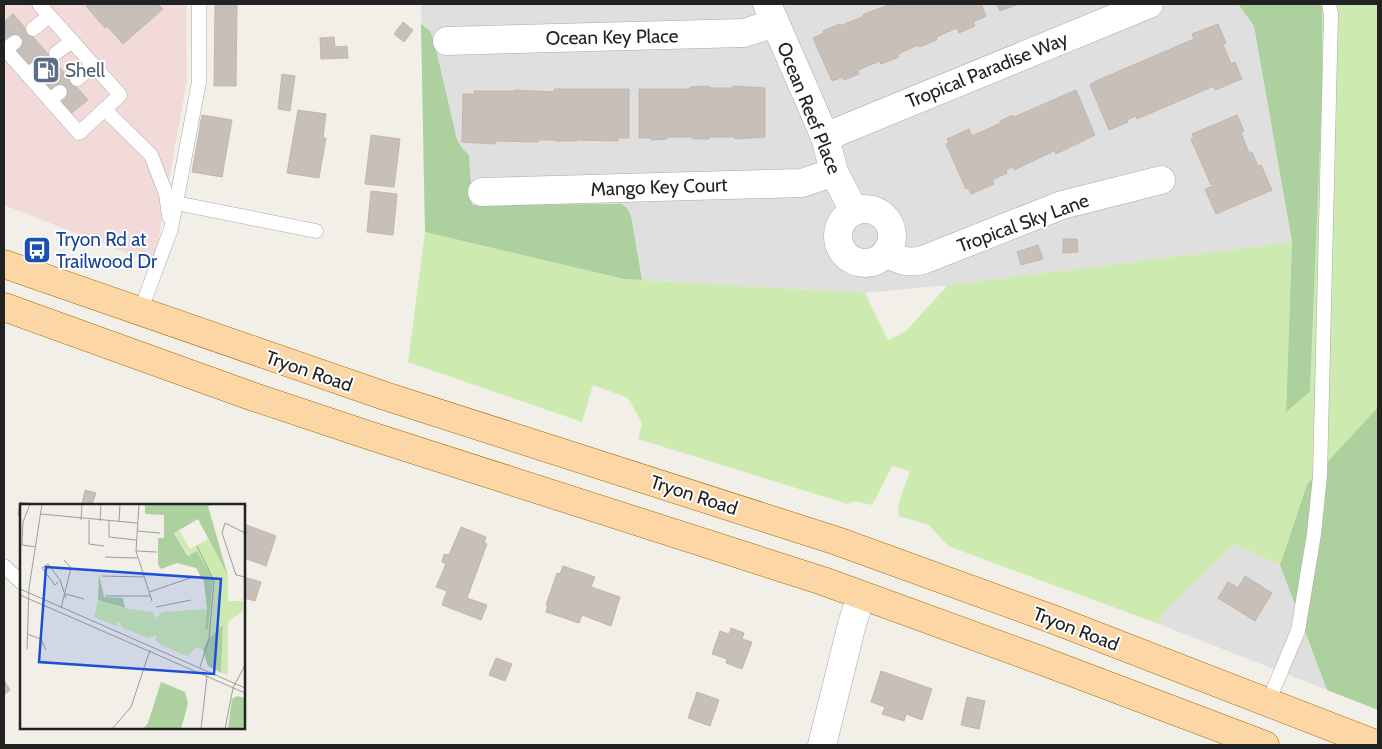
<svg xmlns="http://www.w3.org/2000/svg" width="1382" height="749" font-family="Cabin,sans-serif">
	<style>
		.residential { fill: #e0dfdf }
		.commercial { fill: #f2dad9 }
		.grass { fill: #cdebb0 }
		.forest { fill: #add19e }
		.building { fill: #c7bfb8; stroke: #c4b6ab }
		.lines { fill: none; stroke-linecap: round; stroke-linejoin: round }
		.lane-casing { stroke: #a9a9a9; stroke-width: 15 }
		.street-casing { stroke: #a9a9a9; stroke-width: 29 }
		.primary-casing { stroke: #a06b00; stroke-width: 29 }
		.lane { stroke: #fff; stroke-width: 14 }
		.street { stroke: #fff; stroke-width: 28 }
		.primary { stroke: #fcd6a4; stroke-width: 28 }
		.labels { text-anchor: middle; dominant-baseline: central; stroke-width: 4; stroke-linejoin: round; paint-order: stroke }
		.street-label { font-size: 19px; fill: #222; stroke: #fff }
		.service-label { font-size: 19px; fill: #4e5e75; stroke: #fff; text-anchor: start }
		.transit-label { font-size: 19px; fill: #164399; stroke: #fff; text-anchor: start }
		.inset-road { fill: none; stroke: #9f9d99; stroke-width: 1 }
		.view { fill: #1d4ed8; fill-opacity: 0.15; stroke: #1d4ed8; stroke-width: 2.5 }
		.inset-edge { fill: none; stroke: #222; stroke-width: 2.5 }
	</style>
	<rect width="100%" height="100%" fill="#f2efe9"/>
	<g class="residential">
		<polygon points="421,4 1238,4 1254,26 1292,242 948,285 865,293 624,279 425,232"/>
		<polygon points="1234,544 1280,565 1327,690 1159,624 1162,614"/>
	</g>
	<polygon class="commercial" points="4,4 186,4 187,80 154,264 4,205"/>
	<path class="grass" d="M1321,4H1378V407L1307,484L1280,565L1234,544L1162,614L1159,624L948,546L929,525L899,516C895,505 907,482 910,471L892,466L874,502L872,505L854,501L848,504L638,439L642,423L628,398L593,385L582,422L408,362L425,232L624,279L865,293L888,340L905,332L948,285L1292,242L1286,411L1310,392L1322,97Z"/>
	<g class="forest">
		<polygon points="1238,4 1321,4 1322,6 1322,97 1310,392 1286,412 1292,242 1254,26"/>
		<polygon points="421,24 430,31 434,41 457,140 462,148 469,155 472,205 621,204 627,208 631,216 642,280 624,279 425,232"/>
		<polygon points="1378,407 1378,710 1327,690 1280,565 1307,484"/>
	</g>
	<g class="building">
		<polygon points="88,4 158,4 163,9 123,44 107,26 105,28 86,6"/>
		<polygon points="215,4 237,4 236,86 214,86"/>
		<polygon points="892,4 981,4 986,16 973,22 975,26 959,33 957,28 936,37 937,40 919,47 918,45 898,54 899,57 881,64 880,61 858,70 859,74 844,80 843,77 832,81 813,38 824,33 823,31 840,24 840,26 862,17 864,14"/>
		<polygon points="996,4 1019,4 1000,11"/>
		<polygon points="13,14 88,100 69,115 4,39 4,22"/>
		<polygon points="403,22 413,30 404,42 394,34"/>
		<polygon points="1218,24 1226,43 1223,44 1231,64 1235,62 1242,79 1215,90 1214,86 1137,119 1136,116 1127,120 1128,122 1109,130 1090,85 1096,81 1194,39 1192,34"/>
		<polygon points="334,37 335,47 347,46 348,58 321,59 320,38"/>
		<polygon points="282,74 295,76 290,111 278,109"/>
		<polygon points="709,86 710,88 732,88 733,86 765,88 765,137 735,139 735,137 709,137 709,139 693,139 693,137 667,137 667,139 651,140 651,138 639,138 639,89 690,89 690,87"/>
		<polygon points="554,89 629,89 629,138 618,138 618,141 578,140 577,141 555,141 555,140 538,140 538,142 495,141 495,144 462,142 463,94 474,94 474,91 515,91 515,90 554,92"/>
		<polygon points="1076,90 1095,135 1056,154 1054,151 1014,170 1013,167 1006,170 1007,173 992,180 994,184 971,194 968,188 966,189 946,144 949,143 947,139 969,129 972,136 1001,123 1000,121 1013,115 1014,117"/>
		<polygon points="298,110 326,114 323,138 326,138 319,178 287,173"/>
		<polygon points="202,115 232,120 222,177 192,172"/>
		<polygon points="1237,115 1244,131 1241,133 1249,153 1252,152 1258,166 1261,165 1272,190 1216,214 1205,189 1213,186 1213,184 1211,185 1191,139 1194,138 1192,134"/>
		<polygon points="371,135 400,139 394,187 365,184"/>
		<polygon points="371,191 397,194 393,235 367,232"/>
		<polygon points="1063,239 1077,239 1078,252 1063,253"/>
		<polygon points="1038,245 1043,259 1021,265 1017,252"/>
		<polygon points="85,490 96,493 92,505 82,504"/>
		<polygon points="20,502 41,505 21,505 21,516 18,515"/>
		<polygon points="244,524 276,536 266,566 244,558"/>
		<polygon points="461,527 486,537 484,543 487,544 467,598 487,605 481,620 442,605 447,591 436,587 446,564 442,562 444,554 449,555"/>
		<polygon points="563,566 595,577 591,587 620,597 611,626 582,615 579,623 546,612 548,605 546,605 557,573 560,574"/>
		<polygon points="1245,576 1272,593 1255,621 1218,598 1228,582 1238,588"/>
		<polygon points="244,577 261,582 255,601 244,598"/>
		<polygon points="731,628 744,633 742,639 752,642 742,669 726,663 727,659 712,654 720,631 729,634"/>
		<polygon points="496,658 512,664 505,681 489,675"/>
		<polygon points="881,671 932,689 922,720 906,714 904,721 882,714 885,707 871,702"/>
		<polygon points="4,680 10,690 4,695"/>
		<polygon points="697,692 719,700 710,726 688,718"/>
		<polygon points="967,697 985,701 979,729 961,725"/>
	</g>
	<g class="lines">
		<g class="lane-casing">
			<g id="lane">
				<polyline points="33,29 49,16"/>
				<polyline points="4,48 79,133 120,95 39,4"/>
				<polyline points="5,50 15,42"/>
				<polyline points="56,53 72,41"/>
				<polyline points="27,75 38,67"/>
				<polyline points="77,79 94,65"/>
				<polyline points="50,100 60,92"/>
				<polyline points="105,110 151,155 166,194 169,216"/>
				<polyline points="176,203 316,231"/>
				<polyline points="140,312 171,229 176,203 199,82 199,4"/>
				<polyline points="4,566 21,582"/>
				<polyline points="1268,702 1298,631 1314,534 1320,476 1331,14 1329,4"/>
			</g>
		</g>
		<g class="street-casing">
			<g id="street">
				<polyline points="767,4 825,137 834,172 854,211"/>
				<polyline points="447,41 744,33 775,23"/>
				<polyline points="825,137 1149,4"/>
				<polyline points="482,192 802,183 834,172"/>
				<circle cx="865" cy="236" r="27"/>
				<path d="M886,253C901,260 906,264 923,260L1062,205L1161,180"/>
				<polyline points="822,745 852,624 861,596"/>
			</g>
		</g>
		<g class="primary-casing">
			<g id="primary">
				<polyline points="4,264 385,396 837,541 1055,620 1378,745"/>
				<polyline points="4,307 251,396 371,436 823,581 1040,660 1265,745"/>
			</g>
		</g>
		<use href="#lane" class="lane"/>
		<use href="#street" class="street"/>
		<use href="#primary" class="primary"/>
	</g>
	<defs>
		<g id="fuel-square" transform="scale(1.4375)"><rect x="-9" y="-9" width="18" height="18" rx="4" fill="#5c6f8a" stroke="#fff"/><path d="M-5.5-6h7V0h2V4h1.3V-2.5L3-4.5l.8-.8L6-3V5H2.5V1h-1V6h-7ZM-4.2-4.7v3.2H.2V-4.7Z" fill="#fff"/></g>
		<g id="bus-square" transform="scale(1.4375)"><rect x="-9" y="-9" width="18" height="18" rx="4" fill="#1a4fb4" stroke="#fff"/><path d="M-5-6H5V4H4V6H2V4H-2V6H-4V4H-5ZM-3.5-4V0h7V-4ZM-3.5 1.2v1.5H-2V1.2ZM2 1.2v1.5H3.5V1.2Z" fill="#fff"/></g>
	</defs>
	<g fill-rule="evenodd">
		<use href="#fuel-square" x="46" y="70"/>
		<use href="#bus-square" x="37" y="250"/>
	</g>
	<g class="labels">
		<g class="street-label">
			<text transform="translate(612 37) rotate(-1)">Ocean Key Place</text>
			<text transform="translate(987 70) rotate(-22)">Tropical Paradise Way</text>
			<text transform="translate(809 108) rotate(68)">Ocean Reef Place</text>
			<text transform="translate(659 187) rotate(-2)">Mango Key Court</text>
			<text transform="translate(1023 223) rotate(-20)">Tropical Sky Lane</text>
			<text transform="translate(309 371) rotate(19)">Tryon Road</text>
			<text transform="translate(694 495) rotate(18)">Tryon Road</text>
			<text transform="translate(1076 629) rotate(21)">Tryon Road</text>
		</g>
		<g class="service-label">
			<text x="65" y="70">Shell</text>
		</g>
		<g class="transit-label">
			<text x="56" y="239">Tryon Rd at<tspan x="56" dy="22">Trailwood Dr</tspan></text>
		</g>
	</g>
	<g transform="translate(20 504)">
		<rect width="225" height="225" fill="#f2efe9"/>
		<path d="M159,26L170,45L188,35L208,72V97H223V107L208,118V171L201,169L203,121L187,136L183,146L177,143L167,152L141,141L135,136L137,131L129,134L103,124L98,117L96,122L74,113L78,96L102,104L133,108L135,114L143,108L187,105L185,126L192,87L154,28Z" fill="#cdebb0"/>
		<path d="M125,0H198L188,2L208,72L178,15L154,29L168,52L177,47L193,76L188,124L185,127L187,105L184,78L176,64L157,59L141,65L138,61V34H144V11L125,10ZM79,70L84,93L103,94L105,104L78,96ZM203,121L201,169L188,162L183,146L187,136ZM141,178L165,188L168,200L161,225H123L128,219ZM217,192L225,194V225H208L212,195Z" fill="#add19e"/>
		<path class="inset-road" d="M10,0L3,18L2,41L16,43M119,0L116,47L132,97M21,10L117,19M61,16L62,0M69,16V40L84,42M80,17L81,0M89,17V33L116,36M99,18L100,0M117,27L140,29M225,29L205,19L202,29L216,71L225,73M177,42L194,77L189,135L180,163M116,47L137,48M85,53L117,54M82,72L124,73M38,78L35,81L22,64L28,60L40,76L46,94M0,85L225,184M129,88L176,72M46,90L64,95M0,91L225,189M85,92H130M136,103L171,96M41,104L51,64L44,56M7,130L21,135L26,146M7,145L9,84L22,0M92,225L111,203L130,146M181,225L187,172M205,225L213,184L225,161"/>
		<path class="view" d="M26,63L201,75L194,170L19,158Z"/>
		<rect width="225" height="225" class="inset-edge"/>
	</g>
	<rect width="1382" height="749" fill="none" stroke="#222222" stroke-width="10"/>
</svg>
